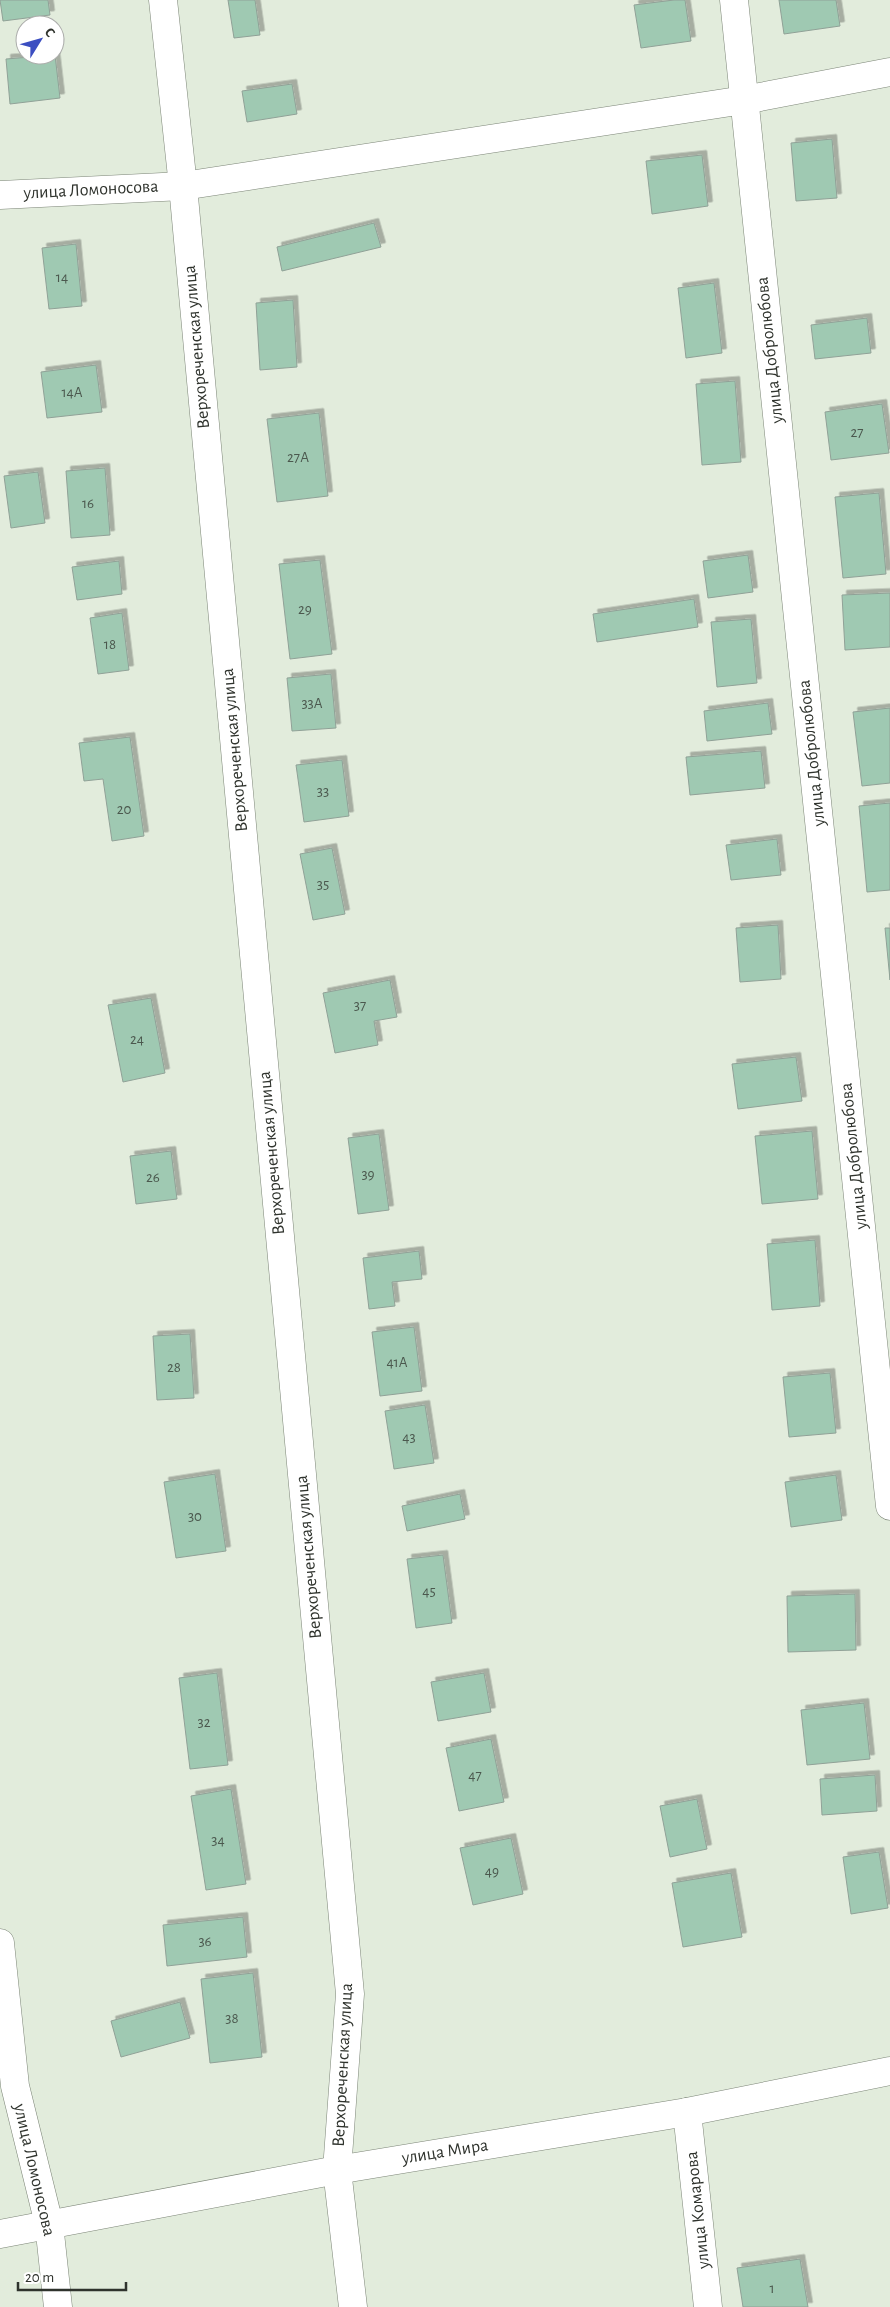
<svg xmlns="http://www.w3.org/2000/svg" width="890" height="2307" font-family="'Alegreya Sans',sans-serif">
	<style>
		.building { fill: #9fc9b2; stroke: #90a197; filter: url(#shadow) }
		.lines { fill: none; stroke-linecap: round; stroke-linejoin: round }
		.minor-casing { stroke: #7c8577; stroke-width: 29 }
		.tertiary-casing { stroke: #7c8577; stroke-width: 29 }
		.minor { stroke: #fff; stroke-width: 28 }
		.tertiary { stroke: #fff; stroke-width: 28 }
		.labels { text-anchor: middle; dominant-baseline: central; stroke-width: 4; stroke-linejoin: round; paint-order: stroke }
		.number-label { font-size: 15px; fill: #4b584e }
		.street-label { font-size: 18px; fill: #2f332d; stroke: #fff }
	</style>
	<defs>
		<filter id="shadow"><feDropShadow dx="4.5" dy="-4.5" stdDeviation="0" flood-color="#0004"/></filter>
	</defs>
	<rect width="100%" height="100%" fill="#e2ecdc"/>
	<g class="building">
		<polygon points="0,0 48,0 50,15 3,21"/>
		<polygon points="228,0 255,0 260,35 234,38"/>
		<polygon points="674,0 685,0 691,41 641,48 634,5"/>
		<polygon points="779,0 836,0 840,26 784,34"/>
		<polygon points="55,55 60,98 10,104 6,59"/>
		<polygon points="292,84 297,114 247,122 242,91"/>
		<polygon points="832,139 837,198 796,201 791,143"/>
		<polygon points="702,155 708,206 652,214 646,161"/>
		<polygon points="374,223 381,247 282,271 277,247"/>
		<polygon points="76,244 82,306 49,309 42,248"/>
		<polygon points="714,283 722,353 686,358 678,288"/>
		<polygon points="293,300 297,367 260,370 256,303"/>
		<polygon points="867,318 871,353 815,359 811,325"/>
		<polygon points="96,365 102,412 47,418 41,372"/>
		<polygon points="735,381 741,462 702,465 696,384"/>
		<polygon points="882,404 889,453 831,460 825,412"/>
		<polygon points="319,413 328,496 277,502 267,419"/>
		<polygon points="105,468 110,535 71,538 66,471"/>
		<polygon points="38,472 45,523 11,528 4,476"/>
		<polygon points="879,493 886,574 843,578 835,497"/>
		<polygon points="748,555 753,592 708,598 703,561"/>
		<polygon points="320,560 332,654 290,659 279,564"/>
		<polygon points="119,561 122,594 77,600 72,567"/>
		<polygon points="890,593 890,647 845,650 842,595"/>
		<polygon points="694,599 698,627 597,642 593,614"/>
		<polygon points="122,613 129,670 98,674 90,618"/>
		<polygon points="751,619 757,683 717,687 711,622"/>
		<polygon points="331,674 336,728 292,731 287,678"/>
		<polygon points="768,703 772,734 707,741 704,711"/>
		<polygon points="890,708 890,783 862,786 853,712"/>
		<polygon points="130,737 144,836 112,841 103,779 84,781 79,743"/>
		<polygon points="761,751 765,788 690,795 686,757"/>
		<polygon points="342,760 349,816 304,822 296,765"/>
		<polygon points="890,803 890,890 867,892 859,806"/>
		<polygon points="777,839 781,875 731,880 726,845"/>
		<polygon points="332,848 345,914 313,920 300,854"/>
		<polygon points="778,925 781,979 740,982 736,928"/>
		<polygon points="885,928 890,928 890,980"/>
		<polygon points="390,980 397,1017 374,1021 378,1045 335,1053 323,993"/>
		<polygon points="151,998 165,1073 123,1082 108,1005"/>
		<polygon points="796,1057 802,1101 738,1109 732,1064"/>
		<polygon points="812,1131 818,1199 762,1204 755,1136"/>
		<polygon points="379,1134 389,1210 358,1214 348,1138"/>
		<polygon points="171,1151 177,1199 136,1204 130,1156"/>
		<polygon points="815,1240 820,1306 772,1310 767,1244"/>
		<polygon points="419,1251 422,1279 392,1282 395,1306 369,1309 363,1258"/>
		<polygon points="414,1327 422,1391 380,1396 372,1332"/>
		<polygon points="190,1334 194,1398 157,1400 153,1336"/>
		<polygon points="830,1373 836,1433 789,1437 783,1377"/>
		<polygon points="425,1405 434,1463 394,1469 385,1411"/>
		<polygon points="215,1474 226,1551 176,1558 164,1482"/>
		<polygon points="836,1475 842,1520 791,1527 785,1482"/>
		<polygon points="460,1494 465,1519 407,1531 402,1506"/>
		<polygon points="443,1555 452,1623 416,1628 407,1559"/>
		<polygon points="855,1594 856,1650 788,1652 787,1596"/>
		<polygon points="217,1673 228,1765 190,1769 179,1678"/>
		<polygon points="484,1673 491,1712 438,1721 431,1682"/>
		<polygon points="864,1703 870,1759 807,1765 801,1710"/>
		<polygon points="491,1739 504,1802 459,1811 446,1748"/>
		<polygon points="875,1775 877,1811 822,1815 820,1779"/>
		<polygon points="231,1789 246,1884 206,1890 191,1796"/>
		<polygon points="697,1799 707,1849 670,1857 660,1806"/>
		<polygon points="511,1838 523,1894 473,1905 460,1848"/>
		<polygon points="879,1852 888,1908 851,1914 843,1857"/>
		<polygon points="731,1873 742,1937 683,1947 672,1883"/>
		<polygon points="243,1917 247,1957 167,1966 163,1925"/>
		<polygon points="253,1973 262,2057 210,2063 201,1979"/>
		<polygon points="180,2002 190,2038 121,2057 111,2021"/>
		<polygon points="800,2259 808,2307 743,2307 737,2268"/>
	</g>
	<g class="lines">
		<g class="minor-casing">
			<g id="minor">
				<polyline points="163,0 183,186 350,1994 337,2170 353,2307"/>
				<polyline points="734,0 890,1506"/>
				<polyline points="0,195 183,186 744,100 890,72"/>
				<polyline points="0,1943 15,2086 49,2224 58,2307"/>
				<polyline points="687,2112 708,2307"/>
			</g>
		</g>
		<g class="tertiary-casing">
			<polyline id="tertiary" points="0,2234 337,2170 687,2112 890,2071"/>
		</g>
		<use href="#minor" class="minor"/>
		<use href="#tertiary" class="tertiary"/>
	</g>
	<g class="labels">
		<g class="number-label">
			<text x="62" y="277">14</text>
			<text x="72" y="392">14А</text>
			<text x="857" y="432">27</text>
			<text x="298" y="457">27А</text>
			<text x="88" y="503">16</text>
			<text x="305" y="609">29</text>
			<text x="110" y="644">18</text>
			<text x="312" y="703">33А</text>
			<text x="323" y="791">33</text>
			<text x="124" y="809">20</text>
			<text x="323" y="884">35</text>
			<text x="360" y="1005">37</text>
			<text x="137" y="1039">24</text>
			<text x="368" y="1174">39</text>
			<text x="153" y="1177">26</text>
			<text x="397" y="1362">41А</text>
			<text x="174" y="1367">28</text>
			<text x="409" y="1437">43</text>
			<text x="195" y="1516">30</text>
			<text x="429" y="1591">45</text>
			<text x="204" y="1722">32</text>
			<text x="475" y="1775">47</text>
			<text x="218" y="1840">34</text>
			<text x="492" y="1871">49</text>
			<text x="205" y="1941">36</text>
			<text x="232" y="2018">38</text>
			<text x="772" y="2288">1</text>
		</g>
		<g class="street-label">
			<text transform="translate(91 190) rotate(-3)">улица Ломоносова</text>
			<text transform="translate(197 347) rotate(-95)">Верхореченская улица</text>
			<text transform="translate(770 350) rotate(-96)">улица Добролюбова</text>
			<text transform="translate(235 750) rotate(-95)">Верхореченская улица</text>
			<text transform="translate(812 753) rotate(-96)">улица Добролюбова</text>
			<text transform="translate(272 1153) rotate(-95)">Верхореченская улица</text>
			<text transform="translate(854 1156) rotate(-96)">улица Добролюбова</text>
			<text transform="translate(309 1557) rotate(-95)">Верхореченская улица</text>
			<text transform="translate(343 2065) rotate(-87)">Верхореченская улица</text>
			<text transform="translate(445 2152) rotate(-9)">улица Мира</text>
			<text transform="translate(34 2170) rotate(77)">улица Ломоносова</text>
			<text transform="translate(698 2210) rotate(-96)">улица Комарова</text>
		</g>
	</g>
	<g transform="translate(40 40) rotate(53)"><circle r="24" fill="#ffffff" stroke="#acadab"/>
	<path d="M0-4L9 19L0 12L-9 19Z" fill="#3b4ec1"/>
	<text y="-8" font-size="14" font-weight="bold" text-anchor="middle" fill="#2f332d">С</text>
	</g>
	<path d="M18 2282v8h108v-8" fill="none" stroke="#2f332d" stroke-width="2.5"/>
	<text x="25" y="2282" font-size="15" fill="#2f332d" stroke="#ffffff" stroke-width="4" paint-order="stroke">20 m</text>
</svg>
